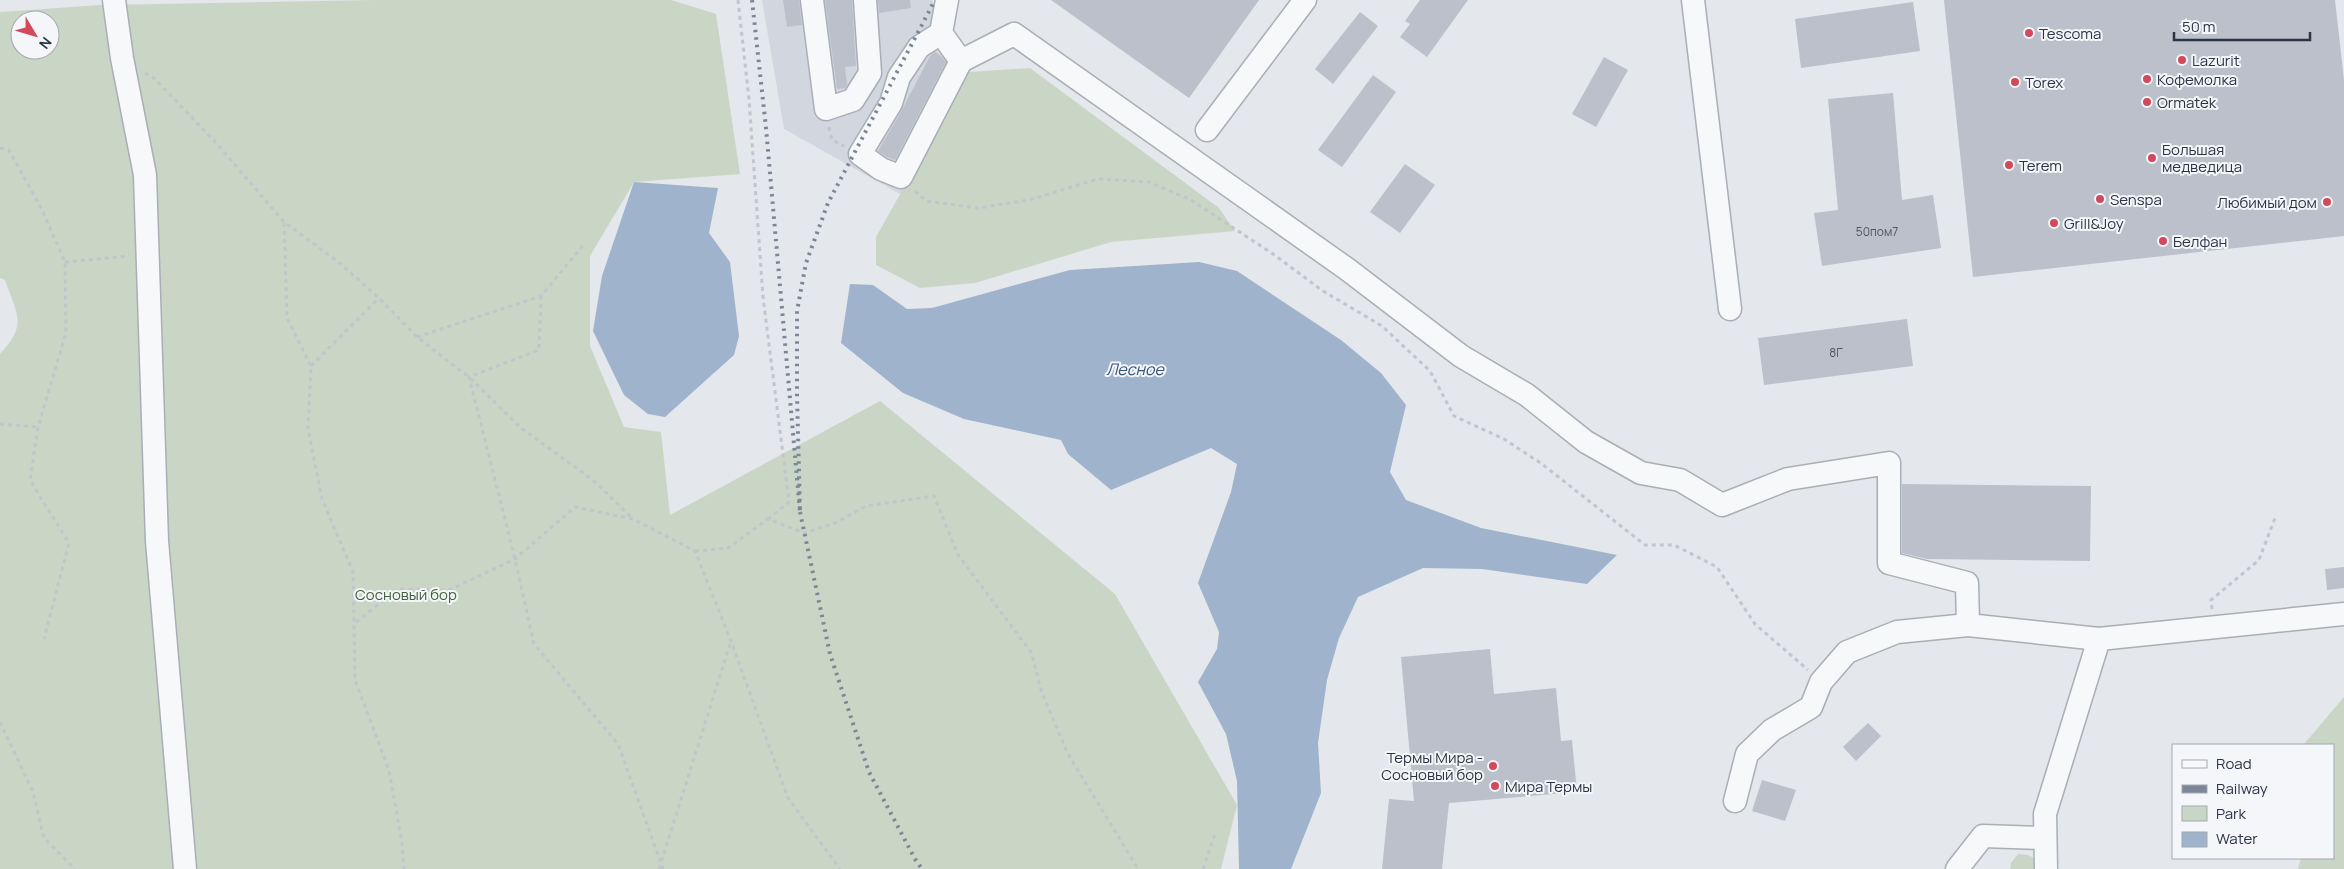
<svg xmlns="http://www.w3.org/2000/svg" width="2344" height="869" font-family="Manrope,sans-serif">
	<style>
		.built { fill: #d2d6de }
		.green { fill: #c9d6c5; fill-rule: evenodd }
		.water { fill: #9fb4cc }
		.building { fill: #bbc0ca }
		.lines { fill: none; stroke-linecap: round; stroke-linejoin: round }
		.minor-casing { stroke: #a9aeb7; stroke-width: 25 }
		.path { stroke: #c2c5cb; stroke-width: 3; stroke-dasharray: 4 4; stroke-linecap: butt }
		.minor { stroke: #f7f8fa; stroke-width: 22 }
		.rail { stroke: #7d8696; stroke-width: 4; stroke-dasharray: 2.5 5; stroke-linecap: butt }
		.poi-dot { fill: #d1495b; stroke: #f4f6f9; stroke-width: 2 }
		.labels { text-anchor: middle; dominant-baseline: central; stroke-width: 4; stroke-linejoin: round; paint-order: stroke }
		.number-label { font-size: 12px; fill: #4f5766 }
		.poi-label { font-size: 15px; fill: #2b3445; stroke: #f4f6f9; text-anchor: start }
		.park-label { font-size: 15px; fill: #3f6138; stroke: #f4f6f9 }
		.water-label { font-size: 16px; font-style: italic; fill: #34527a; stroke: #f4f6f9 }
	</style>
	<rect width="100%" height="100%" fill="#e4e7ec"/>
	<polygon class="built" points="762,0 932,0 975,93 900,194 784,129"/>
	<g class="green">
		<path d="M373,0H671L716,14L740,174L634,182L590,256V346L624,427L661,432L670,515L880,401L1115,594L1237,805L1221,869H0V354C28,324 17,315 5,280L0,278V12L101,5ZM20,20H50V50H20Z"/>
		<polygon points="1030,68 1219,208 1235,231 1111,242 975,283 920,288 876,265 876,237 969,72"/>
		<polygon points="2344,697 2344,869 2298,869 2301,858 2333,858 2333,745 2305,745 2305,743"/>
		<polygon points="2018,854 2028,855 2037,860 2039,869 2010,869 2011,863"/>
	</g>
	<g class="water">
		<polygon points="634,182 718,188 709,233 730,262 739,336 734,355 665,417 648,414 624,395 593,331 602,276"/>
		<polygon points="1199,262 1237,271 1341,340 1381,373 1406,405 1390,472 1406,500 1481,528 1617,555 1587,584 1482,569 1423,568 1358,597 1339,638 1327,680 1318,743 1321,793 1291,869 1239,869 1237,781 1226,734 1198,682 1217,649 1219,632 1198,583 1231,492 1237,464 1211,448 1111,490 1068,454 1061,440 964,419 903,393 841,343 850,284 873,285 907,309 932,308 1070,270"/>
	</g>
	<g class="building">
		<polygon points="783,0 799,0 802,25 787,27"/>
		<polygon points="825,0 852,0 856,66 845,67 847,85 845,88 837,89"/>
		<polygon points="878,0 910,0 911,8 879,13"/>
		<polygon points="1051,0 1259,0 1189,98"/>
		<polygon points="1420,0 1468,0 1427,57 1400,37 1410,24 1405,21"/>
		<polygon points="1944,0 2335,0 2344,80 2344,236 1973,277"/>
		<polygon points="1913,2 1920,51 1801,68 1795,19"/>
		<polygon points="1360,12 1378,26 1333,84 1315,69"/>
		<polygon points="935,52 941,56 946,62 895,160 887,157 878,151 902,110 930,56"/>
		<polygon points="1604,57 1628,70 1596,127 1572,114"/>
		<polygon points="1373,75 1396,92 1342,167 1318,150"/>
		<polygon points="1893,93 1902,200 1933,195 1941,248 1822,266 1814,213 1838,210 1828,99"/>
		<polygon points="1405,164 1435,185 1400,233 1370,212"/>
		<polygon points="1907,319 1913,366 1764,385 1758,338"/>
		<polygon points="1902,484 2091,486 2090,561 1927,559 1902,553"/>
		<polygon points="2344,567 2344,588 2327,590 2325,569"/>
		<polygon points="1490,649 1494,694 1556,688 1561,741 1572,740 1577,792 1449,803 1442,869 1382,869 1389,799 1414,801 1401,657"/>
		<polygon points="1868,723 1881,736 1856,761 1843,747"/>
		<polygon points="1762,780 1796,790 1785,821 1752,811"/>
	</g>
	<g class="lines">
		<g class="minor-casing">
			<g id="minor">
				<polyline points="114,0 122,58 145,175 157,541 185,869"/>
				<polyline points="812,0 826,109 853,100 870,73 865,0"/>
				<polyline points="947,0 941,33 961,61 1014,34 1347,269 1461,356 1527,395 1586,442 1641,473 1680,480 1722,505 1788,479 1889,463 1889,563 1967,583 1968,625 2099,639"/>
				<polyline points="1693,0 1730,309"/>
				<polyline points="941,33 919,47 899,77 891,103 860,154 881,169 901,177 961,61"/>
				<polyline points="1207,130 1305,0"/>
				<polyline points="1735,801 1747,754 1772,730 1811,707 1821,682 1847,652 1897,632 1968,625"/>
				<polyline points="1957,869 1983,836 2045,838"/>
				<polyline points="2046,869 2045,814 2099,639 2344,614"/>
			</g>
		</g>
		<g class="path">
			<polyline points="738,0 749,99 763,297 789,502 768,519"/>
			<polyline points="145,73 155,79 218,145 284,222 341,264 379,298 417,337 469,377 521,428 593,480 633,519"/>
			<polyline points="829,127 832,140 844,146"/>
			<polyline points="0,148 9,150 43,212 65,262 66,333 38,427 30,480 69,543 44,639"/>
			<polyline points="915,191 926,201 978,208 1029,200 1098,179 1149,182 1191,200 1273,254 1323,291 1382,326 1430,371 1454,416 1504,439 1542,464 1645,545 1674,545 1717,567 1755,624 1808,670"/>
			<polyline points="284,223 287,318 311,366 308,429 322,499 353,572 355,680 389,770 402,843 404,869"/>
			<polyline points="65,262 129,256"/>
			<polyline points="541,296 539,350 469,377 515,559 534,644 618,744 663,869"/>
			<polyline points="417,337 541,296 585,243"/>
			<polyline points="311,366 379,298"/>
			<polyline points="0,424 38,427"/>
			<polyline points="695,551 728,548 768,519 804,533 835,523 866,506 934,496 958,555 1031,652 1042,693 1068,754 1138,869"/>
			<polyline points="2212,609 2211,600 2259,560 2275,518"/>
			<polyline points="356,622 398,589 449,590 515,559 575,507 633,519 695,551 731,641 788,798 840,869"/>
			<polyline points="0,722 33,792 44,838 75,869"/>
			<polyline points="659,869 731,641"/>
			<polyline points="1203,869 1216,831"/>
		</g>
		<use href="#minor" class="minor"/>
		<g class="rail">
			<polyline points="752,0 766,128 800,512 797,395 797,311 806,263 828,203 935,0"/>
			<polyline points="800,512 830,654 869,772 915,859 922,869"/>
		</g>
	</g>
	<g class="poi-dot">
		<circle cx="2029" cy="33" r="5"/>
		<circle cx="2182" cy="60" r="5"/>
		<circle cx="2147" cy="79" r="5"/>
		<circle cx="2015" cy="82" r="5"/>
		<circle cx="2147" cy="102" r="5"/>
		<circle cx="2152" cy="158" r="5"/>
		<circle cx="2009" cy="165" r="5"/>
		<circle cx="2100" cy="199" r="5"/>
		<circle cx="2327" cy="202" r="5"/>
		<circle cx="2054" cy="223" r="5"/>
		<circle cx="2163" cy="241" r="5"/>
		<circle cx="1493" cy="766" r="5"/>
		<circle cx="1495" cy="786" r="5"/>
	</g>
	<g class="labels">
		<g class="number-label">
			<text x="1877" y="231">50пом7</text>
			<text x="1836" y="352">8Г</text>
		</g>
		<g class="poi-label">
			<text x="2039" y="33">Tescoma</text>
			<text x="2192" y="60">Lazurit</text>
			<text x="2157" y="79">Кофемолка</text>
			<text x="2025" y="82">Torex</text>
			<text x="2157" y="102">Ormatek</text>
			<text x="2162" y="149">Большая<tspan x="2162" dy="17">медведица</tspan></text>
			<text x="2019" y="165">Terem</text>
			<text x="2110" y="199">Senspa</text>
			<text x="2317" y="202" text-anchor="end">Любимый дом</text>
			<text x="2064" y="223">Grill&amp;Joy</text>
			<text x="2173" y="241">Белфан</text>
			<text x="1483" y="757" text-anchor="end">Термы Мира -<tspan x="1483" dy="17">Сосновый бор</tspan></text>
			<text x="1505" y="786">Мира Термы</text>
		</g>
		<g class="park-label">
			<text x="406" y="594">Сосновый бор</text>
		</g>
		<g class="water-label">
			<text x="1135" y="369">Лесное</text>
		</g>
	</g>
	<rect x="2172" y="744" width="162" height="115" fill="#f4f6f9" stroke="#a4a8b1"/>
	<rect x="2182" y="760" width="25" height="8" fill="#f7f8fa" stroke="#a4a8b1"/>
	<text x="2216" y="769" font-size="15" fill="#2b3445">Road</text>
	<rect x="2182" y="785" width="25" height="8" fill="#7d8696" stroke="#a4a8b1"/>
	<text x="2216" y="794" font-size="15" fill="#2b3445">Railway</text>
	<rect x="2182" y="806" width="25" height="15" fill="#c9d6c5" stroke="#a4a8b1"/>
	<text x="2216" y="819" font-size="15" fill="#2b3445">Park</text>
	<rect x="2182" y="832" width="25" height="15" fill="#9fb4cc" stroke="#a4a8b1"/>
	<text x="2216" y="844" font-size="15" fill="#2b3445">Water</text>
	<g transform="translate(35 35) rotate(128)"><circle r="24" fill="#f4f6f9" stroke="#a4a8b1"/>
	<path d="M0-4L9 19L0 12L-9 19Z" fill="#d1495b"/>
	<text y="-8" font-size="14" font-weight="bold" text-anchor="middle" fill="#2b3445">N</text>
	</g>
	<path d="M2174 32v8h136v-8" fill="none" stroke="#2b3445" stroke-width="2.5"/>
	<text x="2182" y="32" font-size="15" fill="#2b3445" stroke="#f4f6f9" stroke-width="4" paint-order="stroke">50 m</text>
</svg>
